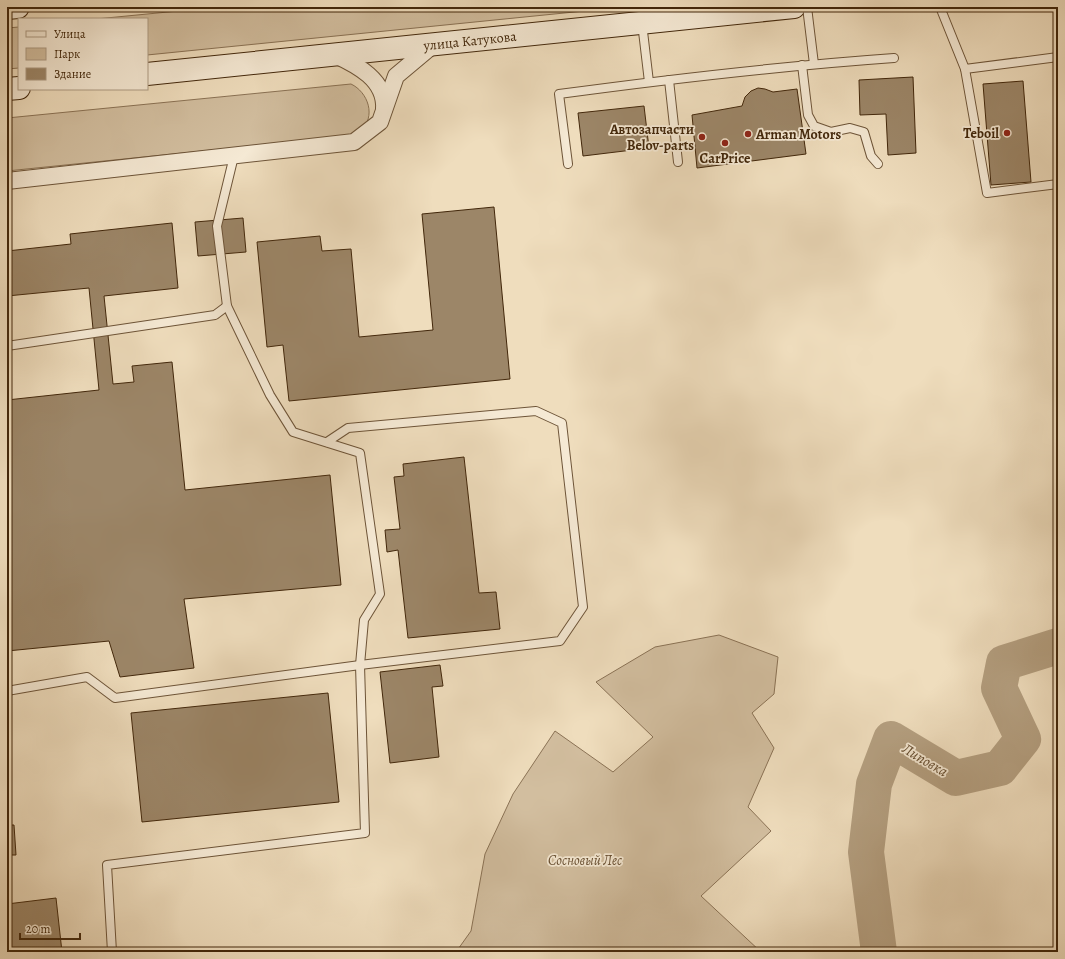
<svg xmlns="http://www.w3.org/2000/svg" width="1065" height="959" font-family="Alegreya,serif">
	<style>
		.green { fill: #d2be9f; stroke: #8a7255 }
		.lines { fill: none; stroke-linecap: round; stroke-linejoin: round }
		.river { stroke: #b49f80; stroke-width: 36 }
		.building { fill: #9c8668; stroke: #42270b }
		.lane-casing { stroke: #6d5438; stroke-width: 10 }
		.street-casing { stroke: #6d5438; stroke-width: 18 }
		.secondary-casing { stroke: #42270b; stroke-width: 24 }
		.lane { stroke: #f5e9d4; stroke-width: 8 }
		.street { stroke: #f5e9d4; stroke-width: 16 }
		.secondary { stroke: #f5e9d4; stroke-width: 22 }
		.poi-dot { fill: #8f2418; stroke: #f5e9d4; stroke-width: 1.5 }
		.labels { text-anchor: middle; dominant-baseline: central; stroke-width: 3.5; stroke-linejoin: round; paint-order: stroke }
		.street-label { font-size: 14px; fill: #42270b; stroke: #f5e9d4 }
		.poi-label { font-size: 14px; font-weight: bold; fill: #42270b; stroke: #f5e9d4; text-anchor: end }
		.park-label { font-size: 14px; font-style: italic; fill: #664d30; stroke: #f5e9d4 }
		.water-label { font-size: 15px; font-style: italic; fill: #644b2e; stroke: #f5e9d4 }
	</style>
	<rect width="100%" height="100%" fill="#efddbd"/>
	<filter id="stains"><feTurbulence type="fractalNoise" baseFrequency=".005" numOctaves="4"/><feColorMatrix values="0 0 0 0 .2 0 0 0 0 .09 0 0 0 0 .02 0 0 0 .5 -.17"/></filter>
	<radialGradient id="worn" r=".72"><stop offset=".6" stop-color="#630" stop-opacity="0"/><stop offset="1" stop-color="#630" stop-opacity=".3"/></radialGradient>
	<g class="green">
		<polygon points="219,7 624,7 147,55 147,19 96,19"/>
		<polygon points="19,27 19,68 7,69 7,28"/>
		<path d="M351,84C368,92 377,117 360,131C357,133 351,134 348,136L7,171V118Z"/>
		<polygon points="719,635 778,657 774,694 752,713 774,748 748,807 771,831 701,896 761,952 456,952 471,931 485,854 513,794 555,731 613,772 653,737 596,682 655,647"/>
	</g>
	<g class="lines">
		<polyline class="river" points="879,952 866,852 874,784 891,739 956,778 1000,768 1023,739 999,688 1004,663 1058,646"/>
	</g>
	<g class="building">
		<polygon points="913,77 916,153 888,155 886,114 860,115 859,80"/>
		<polygon points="1023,81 1031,182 991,185 983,84"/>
		<polygon points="758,88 765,89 773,92 797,89 806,154 697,168 692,115 742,106 745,97 751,91"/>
		<polygon points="644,106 649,148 583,156 578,113"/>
		<polygon points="494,207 510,379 289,401 283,345 267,347 257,242 320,236 322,251 351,249 359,337 433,330 422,214"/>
		<polygon points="243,218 246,252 198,256 195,222"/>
		<polygon points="172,223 178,288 104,296 113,384 134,382 132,366 172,362 185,490 330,475 341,585 184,599 194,668 120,677 109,641 7,651 7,400 99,390 89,288 7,296 7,251 71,244 70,234"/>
		<polygon points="464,457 479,593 496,592 500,629 408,638 398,550 387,552 385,530 400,529 394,477 404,476 403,464"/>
		<polygon points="440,665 443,686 432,687 439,757 390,763 380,672"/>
		<polygon points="328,693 339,802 142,822 131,713"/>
		<polygon points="7,825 14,825 16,855 7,855"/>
		<polygon points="56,898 62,952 7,952 7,904"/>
	</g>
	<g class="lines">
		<g class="lane-casing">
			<g id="lane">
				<polyline points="807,7 814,64"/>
				<polyline points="940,7 965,69 1058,57"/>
				<polyline points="642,23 649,82"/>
				<polyline points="802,65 808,115 814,126 831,132 850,128 864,132 871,156 878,164"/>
				<polyline points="965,69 987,193 1058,184"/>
				<polyline points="669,80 678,162"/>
				<path d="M568,164L559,94C670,79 782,66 894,58"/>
				<polyline points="7,346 215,315 227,306"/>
				<polyline points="7,691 87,677 115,698 360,665 560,641 583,607 562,423 536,411 348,428 327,442"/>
				<polyline points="112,952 107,865 365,833 360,665 364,620 380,594 360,453 293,432 270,395 227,306 217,226 234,156"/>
			</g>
		</g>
		<g class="street-casing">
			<g id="street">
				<path d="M335,55C357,65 386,80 384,109"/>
				<polyline points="7,181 354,142 380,122 396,76 433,45"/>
			</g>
		</g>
		<g class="secondary-casing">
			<g id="secondary">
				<polyline points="7,8 18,7"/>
				<polyline points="147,74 794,7"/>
				<polyline points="7,89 19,88"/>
			</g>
		</g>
		<use href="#lane" class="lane"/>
		<use href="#street" class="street"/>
		<use href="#secondary" class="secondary"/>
	</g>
	<g class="poi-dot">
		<circle cx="1007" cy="133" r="4"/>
		<circle cx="748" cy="134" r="4"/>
		<circle cx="702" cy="137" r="4"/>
		<circle cx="725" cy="143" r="4"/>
	</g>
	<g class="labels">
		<g class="street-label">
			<text transform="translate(470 41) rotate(-6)">улица Катукова</text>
		</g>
		<g class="poi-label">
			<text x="694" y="129">Автозапчасти<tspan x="694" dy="16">Belov-parts</tspan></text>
			<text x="999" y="133">Teboil</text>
			<text x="756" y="134" text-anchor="start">Arman Motors</text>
			<text x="725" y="158" text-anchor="middle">CarPrice</text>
		</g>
		<g class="park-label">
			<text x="585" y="860">Сосновый Лес</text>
		</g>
		<g class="water-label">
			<text transform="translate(925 760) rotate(31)">Липовка</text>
		</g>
	</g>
	<rect width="1065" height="959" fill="none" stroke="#efddbd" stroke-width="24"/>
	<rect x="8" y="8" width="1049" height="943" fill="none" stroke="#42270b" stroke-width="2"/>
	<rect x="12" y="12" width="1041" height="935" fill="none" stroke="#42270b"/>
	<rect x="18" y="18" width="130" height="72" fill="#f5e9d4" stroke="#ad9b84"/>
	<rect x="26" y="31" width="20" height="6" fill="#f5e9d4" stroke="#ad9b84"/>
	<text x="54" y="38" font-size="12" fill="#42270b">Улица</text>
	<rect x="26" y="48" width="20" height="12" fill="#d2be9f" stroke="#ad9b84"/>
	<text x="54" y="58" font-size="12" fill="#42270b">Парк</text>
	<rect x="26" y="68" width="20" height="12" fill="#9c8668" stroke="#ad9b84"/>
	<text x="54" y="78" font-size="12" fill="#42270b">Здание</text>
	<path d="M20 933v6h60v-6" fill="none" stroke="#42270b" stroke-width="2"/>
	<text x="26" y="933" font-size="12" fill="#42270b" stroke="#f5e9d4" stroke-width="3" paint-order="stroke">20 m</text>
	<rect width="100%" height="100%" filter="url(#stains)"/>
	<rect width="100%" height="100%" fill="url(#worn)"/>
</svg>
